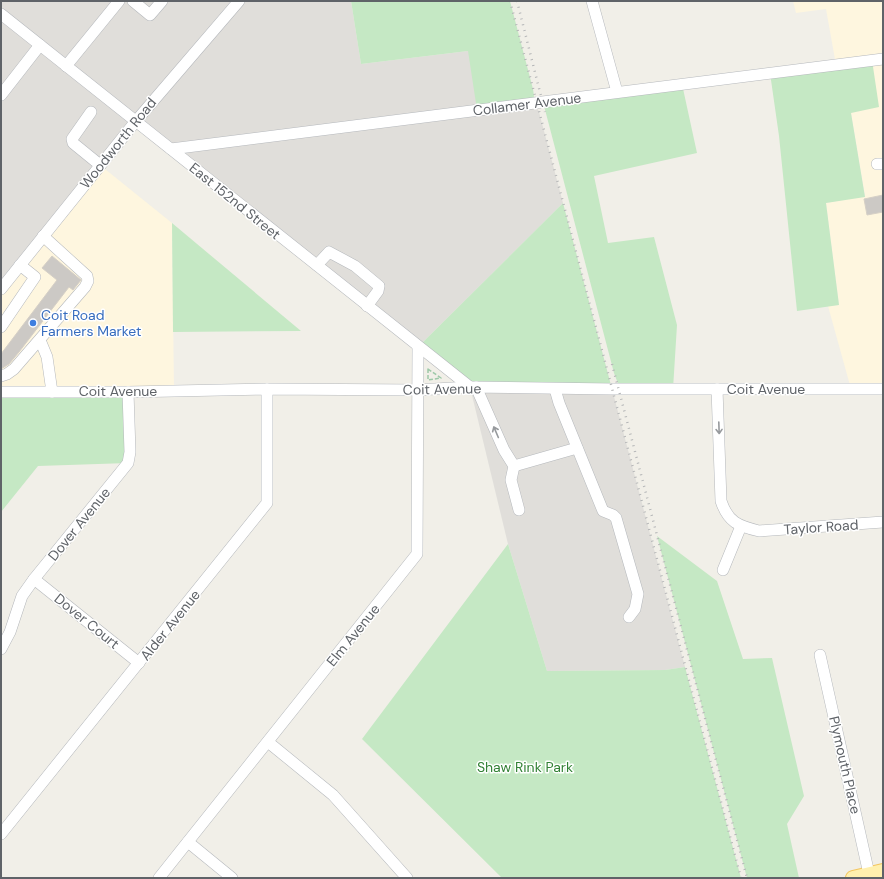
<svg xmlns="http://www.w3.org/2000/svg" width="884" height="879" font-family="'DM Sans',sans-serif">
	<style>
		.commercial { fill: #fef6df }
		.industrial { fill: #e0deda }
		.green { fill: #c5e8c4 }
		.building { fill: #ccc9c5; stroke: #d6d0c6 }
		.lines { fill: none; stroke-linecap: round; stroke-linejoin: round }
		.minor-casing { stroke: #b5b8bc; stroke-width: 12 }
		.major-casing { stroke: #f3c65f; stroke-width: 16 }
		.path { stroke: #9dc9a8; stroke-width: 1.5; stroke-dasharray: 4 2; stroke-linecap: butt }
		.minor { stroke: #fff; stroke-width: 11 }
		.major { stroke: #fff0ae; stroke-width: 14 }
		.rail { stroke: #b6b7b8; stroke-width: 2.5; stroke-dasharray: 1 5; stroke-linecap: butt }
		.oneway { stroke: #979a9d }
		.shop-dot { fill: #3f7fe0; stroke: #fff; stroke-width: 1.5 }
		.labels { text-anchor: middle; dominant-baseline: central; stroke-width: 3; stroke-linejoin: round; paint-order: stroke }
		.street-label { font-size: 14px; fill: #5f6368; stroke: #fff }
		.shop-label { font-size: 14px; fill: #366cbe; stroke: #fff; text-anchor: start }
		.park-label { font-size: 14px; fill: #338236; stroke: #fff }
	</style>
	<rect width="100%" height="100%" fill="#f1efe8"/>
	<g class="commercial">
		<polygon points="793,1 883,1 883,389 851,389 828,306 839,305 826,203 865,196 851,113 836,65 826,9 796,13"/>
		<polygon points="100,165 172,223 174,391 1,392 1,289"/>
	</g>
	<g class="industrial">
		<polygon points="1,1 351,1 361,64 468,51 535,103 539,112 563,203 418,347 135,121 1,287"/>
		<polygon points="470,387 612,389 685,667 665,670 547,671 508,544"/>
	</g>
	<g class="green">
		<polygon points="351,1 510,1 533,89 535,103 477,110 468,51 361,64"/>
		<polygon points="872,60 879,107 851,113 865,197 826,203 839,305 797,311 779,136 770,73"/>
		<polygon points="682,84 697,153 594,176 608,243 654,237 677,325 673,389 620,389 614,373 543,102"/>
		<polygon points="563,203 612,389 470,387 418,347"/>
		<polygon points="172,223 301,331 173,332"/>
		<polygon points="1,392 128,392 128,463 38,466 1,512"/>
		<polygon points="657,536 717,581 743,659 772,658 804,796 787,824 799,878 747,878"/>
		<polygon points="508,544 547,671 665,670 685,667 741,878 502,878 362,739"/>
	</g>
	<g class="building">
		<polygon points="883,195 883,212 867,215 864,199"/>
		<polygon points="52,256 81,280 73,290 69,287 19,352 9,364 1,369 1,354 57,280 42,268"/>
	</g>
	<g class="lines">
		<g class="minor-casing">
			<g id="minor">
				<polyline points="133,1 150,15 162,1"/>
				<polyline points="592,1 617,92"/>
				<polyline points="1,14 470,387"/>
				<polyline points="66,66 119,1"/>
				<polyline points="1,95 40,45"/>
				<polyline points="91,112 72,139 73,143 100,165"/>
				<polyline points="171,149 883,59"/>
				<polyline points="877,164 883,164"/>
				<polyline points="317,265 329,252 355,266 379,286 378,291 367,306"/>
				<polyline points="1,289 136,121 239,1"/>
				<polyline points="1,327 35,277 20,265"/>
				<polyline points="40,340 47,357 52,392"/>
				<polyline points="1,376 7,374 14,369 85,287 88,281 87,276 43,236"/>
				<polyline points="476,387 504,450 514,466 511,480 519,510"/>
				<polyline points="555,389 559,403 603,511 613,515 616,518 638,594 635,609 629,617"/>
				<path d="M717,389L721,501C728,522 738,526 759,531L883,522"/>
				<polyline points="1,392 128,392 267,389 417,390 470,387 612,389 883,389"/>
				<polyline points="514,466 577,448"/>
				<polyline points="723,570 741,526"/>
				<polyline points="34,579 139,663"/>
				<polyline points="1,649 10,632 22,596 34,579 128,463 130,452 128,392"/>
				<polyline points="820,655 869,874"/>
				<polyline points="268,742 333,795 407,878"/>
				<polyline points="1,834 267,503 267,389"/>
				<polyline points="188,842 232,878"/>
				<polyline points="159,878 417,554 418,347"/>
			</g>
		</g>
		<g class="major-casing">
			<polyline id="major" points="853,878 883,871"/>
		</g>
		<polygon class="path" points="428,369 441,378 428,380"/>
		<use href="#minor" class="minor"/>
		<use href="#major" class="major"/>
		<g class="rail">
			<polyline points="510,1 741,878"/>
			<polyline points="517,1 545,112"/>
			<polyline points="612,364 747,878"/>
		</g>
	</g>
	<defs><path id="oneway-shaft" d="M-6 0H5M1.5-3L5.5 0L1.5 3" fill="none" stroke-width="1.6" stroke-linecap="round" stroke-linejoin="round"/></defs>
	<g class="oneway">
		<use href="#oneway-shaft" transform="translate(719 428) rotate(88)"/>
		<use href="#oneway-shaft" transform="translate(496 432) rotate(-113)"/>
	</g>
	<circle class="shop-dot" cx="33" cy="323" r="4"/>
	<g class="labels">
		<g class="street-label">
			<text transform="translate(527 104) rotate(-7)">Collamer Avenue</text>
			<text transform="translate(118 143) rotate(-51)">Woodworth Road</text>
			<text transform="translate(235 201) rotate(39)">East 152nd Street</text>
			<text transform="translate(442 389) rotate(-1)">Coit Avenue</text>
			<text x="766" y="389">Coit Avenue</text>
			<text x="118" y="391">Coit Avenue</text>
			<text transform="translate(79 524) rotate(-51)">Dover Avenue</text>
			<text transform="translate(821 527) rotate(-4)">Taylor Road</text>
			<text transform="translate(87 621) rotate(39)">Dover Court</text>
			<text transform="translate(170 625) rotate(-51)">Alder Avenue</text>
			<text transform="translate(353 635) rotate(-51)">Elm Avenue</text>
			<text transform="translate(845 765) rotate(77)">Plymouth Place</text>
		</g>
		<g class="shop-label">
			<text x="41" y="315">Coit Road<tspan x="41" dy="16">Farmers Market</tspan></text>
		</g>
		<g class="park-label">
			<text x="525" y="767">Shaw Rink Park</text>
		</g>
	</g>
	<rect width="884" height="879" fill="none" stroke="#5f6368" stroke-width="4"/>
</svg>
